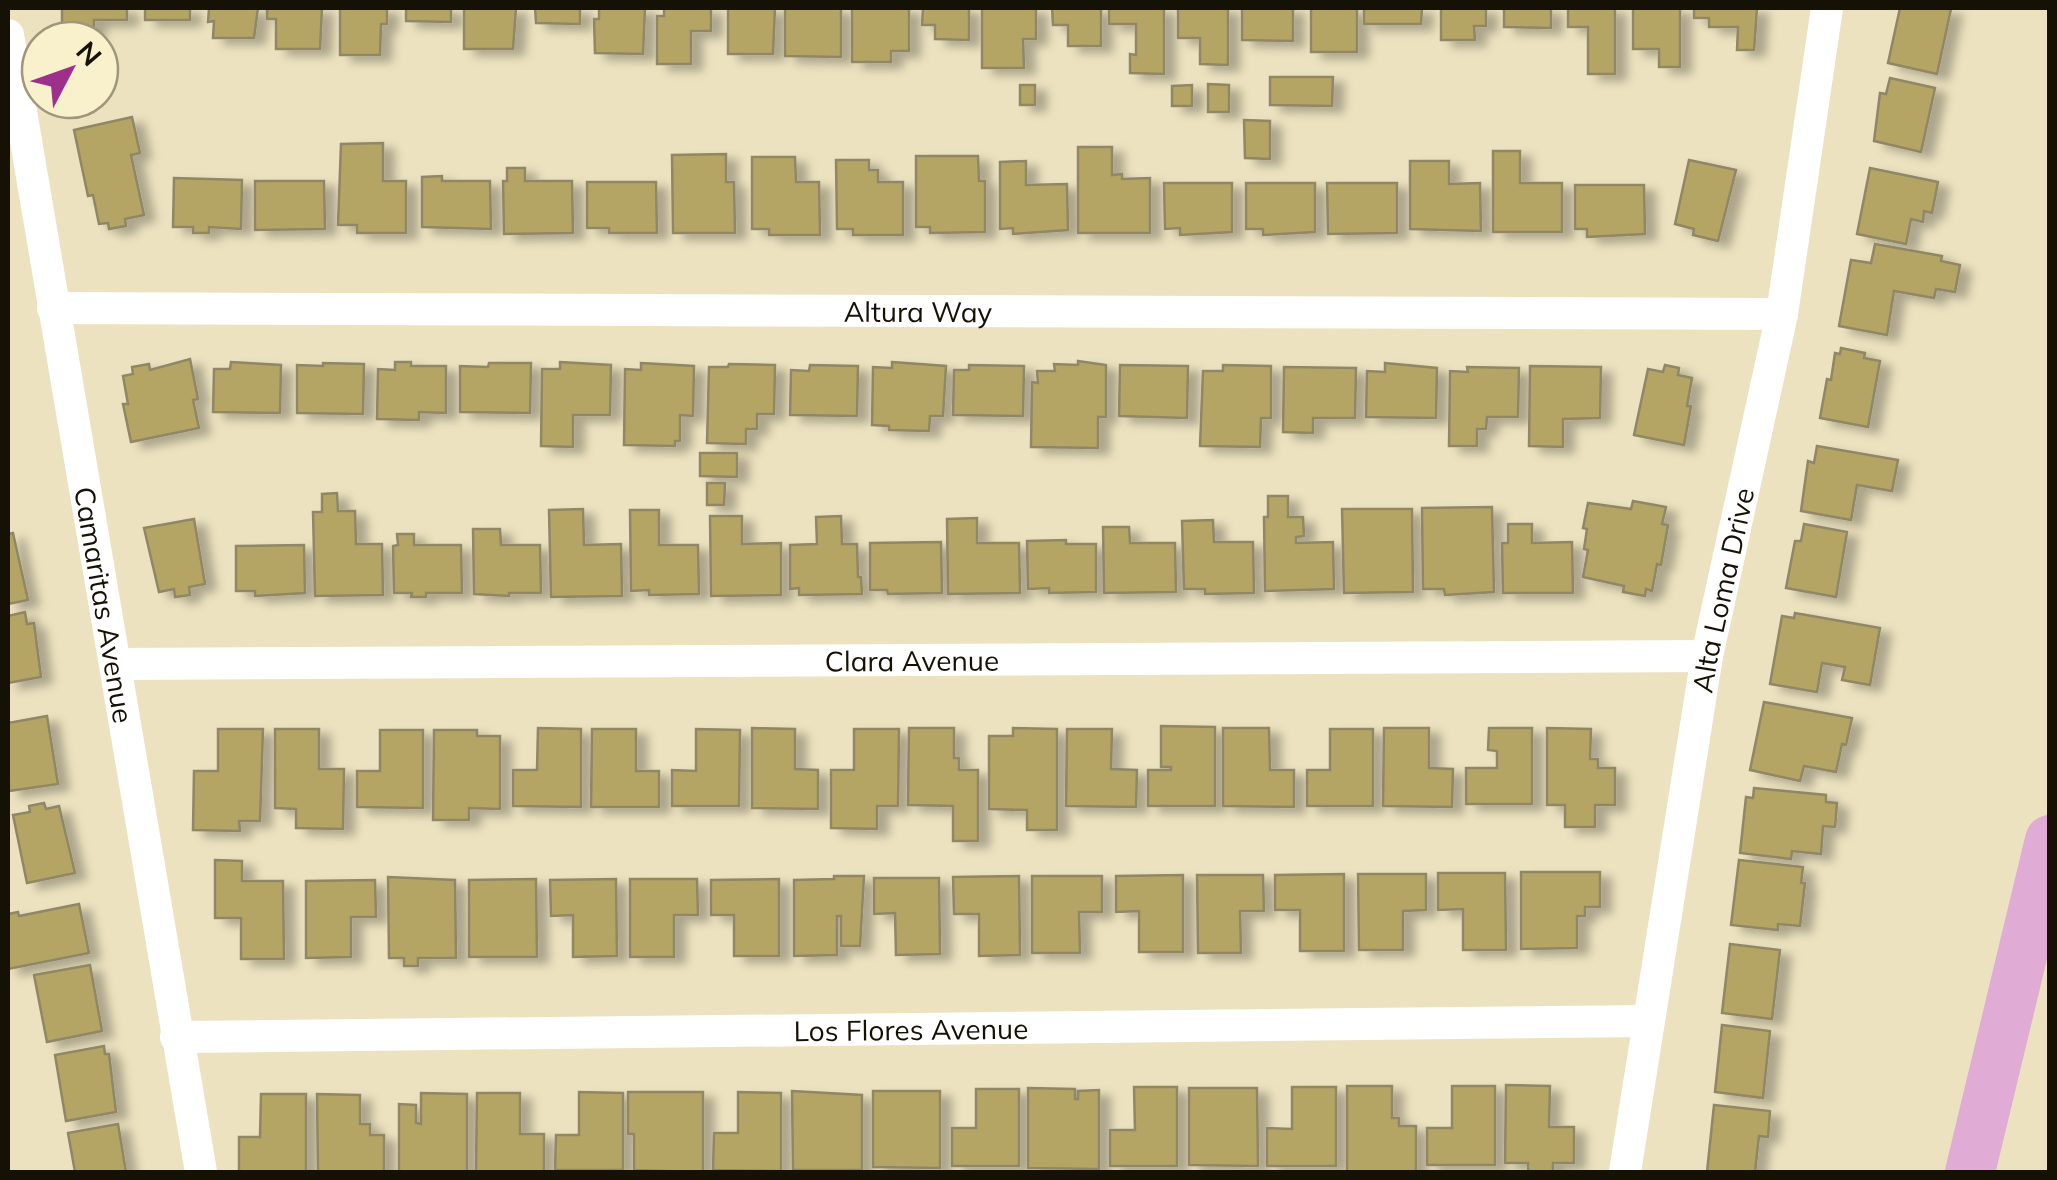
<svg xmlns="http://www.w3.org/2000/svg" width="2057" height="1180" font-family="Mulish,sans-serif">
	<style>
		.building { fill: #b5a565; stroke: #8f8766; stroke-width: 2.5; filter: url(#shadow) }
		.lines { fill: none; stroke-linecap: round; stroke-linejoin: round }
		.street { stroke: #fff; stroke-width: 32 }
		.primary { stroke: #e0acd6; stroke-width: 50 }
		.labels { text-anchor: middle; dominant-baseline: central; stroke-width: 8; stroke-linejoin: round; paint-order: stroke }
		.street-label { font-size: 28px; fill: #151105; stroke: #f9f0cc }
	</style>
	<defs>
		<filter id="shadow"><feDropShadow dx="11" dy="6" stdDeviation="5" flood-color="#0004"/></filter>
	</defs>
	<rect width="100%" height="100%" fill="#ece2bf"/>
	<g class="building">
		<polygon points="62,8 127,8 127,20 94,20 94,33 88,33 88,40 62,40"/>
		<rect x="145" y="8" width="45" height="12"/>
		<polygon points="209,8 258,8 254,38 213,38 214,21 208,22"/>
		<polygon points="267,8 322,8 320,49 276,49 276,19 267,19"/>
		<polygon points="340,8 387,8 387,24 381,24 380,55 340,55"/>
		<polygon points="406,8 451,8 451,22 406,21"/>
		<polygon points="464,8 516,8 513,49 464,49"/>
		<polygon points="535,8 580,8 580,24 536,23"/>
		<polygon points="599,8 645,8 643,54 595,53 594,19 599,19"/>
		<polygon points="664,8 711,8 711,31 691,31 691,64 657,64 657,16 664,16"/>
		<polygon points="728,8 775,8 773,54 728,54"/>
		<polygon points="785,8 841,8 841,57 785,56"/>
		<polygon points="852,8 909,8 909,51 891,51 891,62 852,62"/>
		<polygon points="923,8 969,8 969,40 935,39 935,25 922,25"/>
		<polygon points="982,8 1036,8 1036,39 1023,39 1024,68 982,68"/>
		<polygon points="1052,8 1101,8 1101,46 1068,46 1068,25 1053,25"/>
		<polygon points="1109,8 1164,8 1164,74 1130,73 1130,54 1136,55 1136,24 1109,24"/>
		<polygon points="1178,8 1228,8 1228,65 1200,64 1200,38 1178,38"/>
		<polygon points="1242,8 1293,8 1293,41 1242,40"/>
		<rect x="1311" y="8" width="46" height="44"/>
		<polygon points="1364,8 1422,8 1421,24 1364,24"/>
		<polygon points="1441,8 1486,8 1486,26 1474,26 1475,40 1441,40"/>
		<polygon points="1504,8 1551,8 1551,28 1504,27"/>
		<polygon points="1568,8 1615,8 1615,74 1588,74 1588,27 1568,27"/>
		<polygon points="1633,8 1680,8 1680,67 1659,67 1659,49 1633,49"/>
		<polygon points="1694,8 1757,8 1754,50 1737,50 1738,27 1709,27 1709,18 1694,18"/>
		<polygon points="1900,8 1951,9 1937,74 1888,63"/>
		<polygon points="1270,77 1333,77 1332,106 1270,105"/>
		<polygon points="1890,78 1935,88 1921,152 1874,141 1880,93 1886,94"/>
		<polygon points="1208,84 1229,85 1229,112 1208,112"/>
		<rect x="1020" y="85" width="15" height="20"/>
		<polygon points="1192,85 1192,106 1172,106 1172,86"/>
		<polygon points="132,117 140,153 131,155 144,215 125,219 126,226 109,229 108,223 99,224 93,195 88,196 74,130"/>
		<polygon points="1244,120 1270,121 1270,159 1245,158"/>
		<polygon points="383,143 383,181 406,181 406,233 357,233 357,225 338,225 341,144"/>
		<polygon points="1078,147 1112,147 1112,175 1122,174 1122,179 1150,178 1150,233 1078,233"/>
		<polygon points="1493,151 1520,151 1520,183 1562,183 1562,232 1493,232"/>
		<polygon points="726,154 726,182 734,182 735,233 673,233 672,155"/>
		<polygon points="916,156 978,156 979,181 985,181 985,232 930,233 930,227 916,227"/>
		<polygon points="752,157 795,157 796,182 819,182 820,235 769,235 769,229 752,229"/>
		<polygon points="836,160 869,160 869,170 878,170 878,182 903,182 903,235 853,235 853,229 837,229"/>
		<polygon points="1689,160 1736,170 1718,241 1693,235 1694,229 1675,224"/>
		<polygon points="1026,161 1026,185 1067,184 1068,230 1013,234 1013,228 1000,229 1000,162"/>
		<polygon points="1410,161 1449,161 1449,184 1480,183 1481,231 1410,229"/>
		<polygon points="507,168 525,168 525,181 572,181 573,233 504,234 503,181 507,181"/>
		<polygon points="1870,168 1938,182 1932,213 1924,211 1923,222 1911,219 1906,244 1857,234"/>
		<polygon points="442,176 442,181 490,181 491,229 422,227 422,177"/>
		<polygon points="174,178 242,180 241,229 209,227 209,233 193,233 193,227 173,227"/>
		<polygon points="255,181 324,181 325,229 255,230"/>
		<polygon points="587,182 656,182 657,233 609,233 609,228 587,228"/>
		<polygon points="1164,183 1232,183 1232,232 1180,235 1180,228 1165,229"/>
		<polygon points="1246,183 1315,183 1315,232 1263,235 1263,229 1246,229"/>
		<polygon points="1327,183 1397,183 1397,233 1328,234"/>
		<polygon points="1575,185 1644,185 1645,234 1587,237 1587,229 1575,229"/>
		<polygon points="1875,244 1942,256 1941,261 1960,265 1955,292 1936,289 1934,298 1894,291 1887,335 1839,326 1851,260 1871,263"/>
		<polygon points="1841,348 1865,353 1864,358 1880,361 1868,427 1820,418 1827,379 1831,380 1835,353 1840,354"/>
		<polygon points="190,359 198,399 193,400 199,428 131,442 123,404 128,404 123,376 133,374 132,367 149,364 150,370"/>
		<polygon points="1078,361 1106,365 1106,417 1098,417 1098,448 1031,447 1032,382 1038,383 1037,371 1055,371 1054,364 1078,365"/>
		<polygon points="231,362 281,365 280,413 213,412 214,369 230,369"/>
		<polygon points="395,362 411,362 411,366 446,366 446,413 419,412 419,420 377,419 378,369 395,370"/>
		<polygon points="560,362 611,365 610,415 573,415 573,447 541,446 542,369 560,369"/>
		<polygon points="892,362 946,366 943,416 930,416 929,431 889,430 889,426 872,425 873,367 892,368"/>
		<polygon points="323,363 364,364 363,414 297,413 297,365 323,366"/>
		<polygon points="489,363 531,363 530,413 460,412 460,366 488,367"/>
		<polygon points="641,363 694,366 693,416 680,415 680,441 675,441 675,446 624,445 625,369 641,370"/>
		<polygon points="1385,363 1437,368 1436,418 1366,417 1367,371 1385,372"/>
		<polygon points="729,364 775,365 774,414 757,414 757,429 746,429 746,444 707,443 709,367 728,367"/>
		<polygon points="810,365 858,366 857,416 790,415 791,370 809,371"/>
		<polygon points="969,365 1024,366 1023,416 953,415 954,370 969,370"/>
		<polygon points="1120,365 1188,366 1187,418 1119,416"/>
		<polygon points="1223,365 1271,366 1271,418 1261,418 1260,447 1200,446 1203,371 1223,371"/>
		<polygon points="1665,365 1679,368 1678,375 1692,378 1687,406 1691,406 1684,445 1634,435 1648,369 1663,372"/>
		<polygon points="1530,366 1601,367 1600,418 1563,419 1563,447 1529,446"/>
		<polygon points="1284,367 1356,368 1355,418 1313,418 1313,433 1283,432"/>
		<polygon points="1467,367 1519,368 1518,417 1487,417 1486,429 1477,429 1477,446 1449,446 1450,371 1468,372"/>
		<polygon points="1817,446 1898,460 1892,491 1857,485 1851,520 1801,511 1808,461 1814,463"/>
		<polygon points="700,453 737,453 737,477 700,476"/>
		<polygon points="707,483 725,483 724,505 707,505"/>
		<polygon points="337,493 338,511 355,511 356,544 382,544 383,595 315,596 313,512 322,512 322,494"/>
		<polygon points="1268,496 1288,496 1288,517 1303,517 1304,536 1296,537 1296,543 1333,542 1334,589 1265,591 1264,517 1268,517"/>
		<polygon points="1633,501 1666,507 1662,524 1668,525 1661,565 1657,564 1652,591 1646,589 1645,596 1623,592 1624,586 1583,577 1588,550 1584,549 1587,529 1583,528 1588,503 1631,509"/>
		<polygon points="1492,507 1494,592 1445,595 1444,589 1423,589 1422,508"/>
		<polygon points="583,509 584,545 621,544 622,596 551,597 549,510"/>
		<polygon points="1342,509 1412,509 1413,592 1344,593"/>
		<polygon points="630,510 659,510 659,545 698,545 699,594 649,595 649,590 631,591"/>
		<polygon points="710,516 742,516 742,544 781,543 781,595 711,596"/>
		<polygon points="841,516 842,544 857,544 858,577 861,577 862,594 799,595 799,588 790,589 790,545 817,544 816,517"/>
		<polygon points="977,518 977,543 1019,543 1020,593 948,594 947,519"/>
		<polygon points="194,519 205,584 189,587 190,595 175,597 174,589 159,592 144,528"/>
		<polygon points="1213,520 1214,542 1253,542 1254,593 1205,594 1205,589 1184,589 1182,521"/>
		<polygon points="1508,524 1532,524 1532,543 1572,542 1573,593 1503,593 1502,543 1508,543"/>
		<polygon points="1804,524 1847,532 1836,597 1786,588 1795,541 1801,541"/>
		<polygon points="1103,527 1129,527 1130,543 1175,543 1176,592 1104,593"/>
		<polygon points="473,529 500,529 501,545 540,545 541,593 509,593 509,596 474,594"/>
		<polygon points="13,533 28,600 8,604 8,534"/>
		<polygon points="397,534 414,534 414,545 461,545 462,593 426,593 426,597 411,597 412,593 394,593 393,546 398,545"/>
		<polygon points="1066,540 1066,544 1096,544 1096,592 1049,593 1049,588 1028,589 1027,541"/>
		<polygon points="941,542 942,593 888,594 887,590 870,590 870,543"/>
		<polygon points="304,545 305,593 255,596 255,591 236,591 236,546"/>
		<polygon points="25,612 27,624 34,623 41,677 8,683 8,616"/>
		<polygon points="1795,613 1880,628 1870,685 1842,680 1845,667 1822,663 1817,692 1770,684 1782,616 1794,618"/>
		<polygon points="1764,702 1852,718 1846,745 1842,744 1836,772 1804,766 1800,781 1750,770"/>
		<polygon points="47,716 58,784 9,791 8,723"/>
		<polygon points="1161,726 1215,727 1215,806 1148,806 1148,770 1171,770 1171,767 1161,767"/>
		<polygon points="538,728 581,729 581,807 513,806 513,770 537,770"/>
		<polygon points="752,728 795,729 795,769 818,770 818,809 752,808"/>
		<polygon points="909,728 954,728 954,758 959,758 959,770 978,770 978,841 953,841 953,806 908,805"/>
		<polygon points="1013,728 1057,729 1057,830 1027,830 1027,810 989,809 989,736 1013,736"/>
		<polygon points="1223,728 1269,728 1270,770 1294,770 1294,807 1223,806"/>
		<polygon points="1384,728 1429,728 1429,768 1453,769 1452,807 1383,806"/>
		<polygon points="1489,728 1532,728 1532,804 1466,804 1466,768 1497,768 1497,751 1488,750"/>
		<polygon points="1547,728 1591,729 1590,759 1598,759 1598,768 1615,768 1615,805 1595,805 1595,827 1565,827 1565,805 1547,805"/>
		<polygon points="218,729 263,729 260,821 239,821 240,831 193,830 194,771 218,771"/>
		<polygon points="275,729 319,729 319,769 344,769 343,829 296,828 296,809 275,808"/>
		<polygon points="592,729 636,729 636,771 659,771 659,807 591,807"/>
		<polygon points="696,729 740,730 739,806 672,806 672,770 696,771"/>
		<polygon points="854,729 899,729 898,806 877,806 877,829 831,828 831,770 854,770"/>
		<polygon points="1067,729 1112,729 1111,769 1137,770 1136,807 1066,806"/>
		<polygon points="1330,729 1373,729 1373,806 1307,806 1307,770 1330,770"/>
		<polygon points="380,730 423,730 423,808 357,807 357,771 380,771"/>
		<polygon points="434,730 477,730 477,736 500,736 500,809 469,808 469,820 433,820"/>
		<polygon points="1754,788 1826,795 1826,802 1837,803 1835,827 1823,826 1821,854 1792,851 1791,859 1740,853 1746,797 1753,798"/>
		<polygon points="44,803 46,809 59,806 75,873 27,883 13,815 30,812 29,806"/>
		<polygon points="215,860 242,861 242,881 283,881 284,959 241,959 241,918 215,918"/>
		<polygon points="1739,860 1803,867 1801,883 1805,883 1800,926 1778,924 1778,930 1731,925"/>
		<polygon points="1521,872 1600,872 1600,907 1585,907 1585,916 1577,916 1577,948 1521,949"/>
		<polygon points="1438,873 1505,873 1506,950 1463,950 1463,909 1438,910"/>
		<polygon points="1344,874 1344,951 1300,951 1300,910 1275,910 1275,875"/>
		<polygon points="1358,874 1426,874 1426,910 1403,911 1403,950 1359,950"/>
		<polygon points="1183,875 1183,952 1139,952 1139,911 1116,912 1116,876"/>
		<polygon points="1197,875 1263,875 1264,911 1240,911 1241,953 1198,953"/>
		<polygon points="834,876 864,876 860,946 841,946 841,916 837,916 837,955 794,956 794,880 834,879"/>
		<polygon points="1019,876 1020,955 979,956 979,914 954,914 953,877"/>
		<polygon points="1032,876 1102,876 1102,912 1079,912 1080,953 1032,953"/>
		<polygon points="388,877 455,880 456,958 418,958 418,966 404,966 404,958 389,958"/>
		<polygon points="874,878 939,878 940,954 896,955 895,913 874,914"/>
		<polygon points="536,879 537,957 469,957 469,880"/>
		<polygon points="616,879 617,956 573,957 573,915 551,916 550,880"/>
		<polygon points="630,879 697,879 698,915 674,915 674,957 630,957"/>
		<polygon points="779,879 779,956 734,956 734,915 711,915 711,880"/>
		<polygon points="375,880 376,917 351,917 351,957 306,958 306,881"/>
		<polygon points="79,904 89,953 8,969 8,914 18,912 19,916"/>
		<polygon points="1730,944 1780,950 1772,1019 1722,1013"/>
		<polygon points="90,965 102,1031 47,1042 34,975"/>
		<polygon points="1722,1025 1770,1031 1763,1098 1715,1092"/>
		<polygon points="104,1046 105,1054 109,1054 116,1112 66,1121 55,1055"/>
		<polygon points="1506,1085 1550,1086 1549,1127 1574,1127 1574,1163 1553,1163 1553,1172 1528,1172 1528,1163 1505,1163"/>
		<polygon points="1347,1086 1392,1086 1392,1118 1399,1118 1399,1126 1416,1126 1416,1172 1347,1172"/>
		<polygon points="1452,1086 1495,1086 1495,1165 1427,1165 1427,1128 1452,1128"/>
		<polygon points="1134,1087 1177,1087 1177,1166 1110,1166 1110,1130 1135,1130"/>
		<polygon points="1292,1087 1336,1087 1336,1166 1267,1166 1267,1128 1292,1129"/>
		<polygon points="1028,1088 1075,1089 1075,1099 1078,1099 1078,1091 1099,1090 1099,1169 1028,1168"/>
		<polygon points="1189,1088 1257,1088 1258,1166 1189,1165"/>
		<polygon points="976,1089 1019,1089 1019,1166 952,1166 952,1128 976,1128"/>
		<polygon points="792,1091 862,1095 862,1170 793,1170"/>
		<polygon points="873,1091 940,1091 940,1168 873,1167"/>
		<polygon points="579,1092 623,1093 623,1170 555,1170 556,1135 579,1135"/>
		<polygon points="628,1092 703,1092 703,1172 634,1170 634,1134 628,1134"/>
		<polygon points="738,1092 781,1093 781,1171 713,1170 714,1133 738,1133"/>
		<polygon points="421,1093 467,1094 467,1172 399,1172 399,1104 416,1105 416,1123 421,1124"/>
		<polygon points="477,1093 520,1093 520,1134 544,1134 544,1172 476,1171"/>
		<polygon points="261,1094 306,1094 306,1172 239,1172 239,1137 260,1137"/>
		<polygon points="317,1094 360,1095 360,1124 370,1124 370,1135 384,1135 384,1171 318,1172"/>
		<polygon points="1714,1105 1770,1111 1768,1137 1759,1136 1755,1172 1707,1172"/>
		<polygon points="118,1124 126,1172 75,1172 68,1133"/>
	</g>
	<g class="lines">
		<g class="street">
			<path id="s1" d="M8,35L201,1172"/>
			<path id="s2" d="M53,308L1782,314"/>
			<path id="s3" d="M117,664L1707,656"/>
			<path id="s4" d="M176,1037L1649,1021"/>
			<path id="s5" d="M1625,1172L1707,656L1782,314L1827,8"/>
		</g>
		<polyline class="primary" points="1970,1172 2050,840"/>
	</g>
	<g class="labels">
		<g class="street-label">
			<text stroke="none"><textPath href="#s2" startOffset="865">Altura Way</textPath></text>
			<text stroke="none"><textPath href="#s5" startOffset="590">Alta Loma Drive</textPath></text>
			<text stroke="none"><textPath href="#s1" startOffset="578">Camaritas Avenue</textPath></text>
			<text stroke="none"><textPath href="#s3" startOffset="795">Clara Avenue</textPath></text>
			<text stroke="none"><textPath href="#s4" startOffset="735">Los Flores Avenue</textPath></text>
		</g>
	</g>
	<rect width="2057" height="1180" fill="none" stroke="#151105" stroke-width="20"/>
	<g transform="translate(70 70) rotate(49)"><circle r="48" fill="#f9f0cc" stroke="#9e977c" stroke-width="2.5"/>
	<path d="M0-8L18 38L0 25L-18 38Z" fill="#9e2f8d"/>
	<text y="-15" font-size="28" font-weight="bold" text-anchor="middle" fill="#151105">N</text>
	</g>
</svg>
